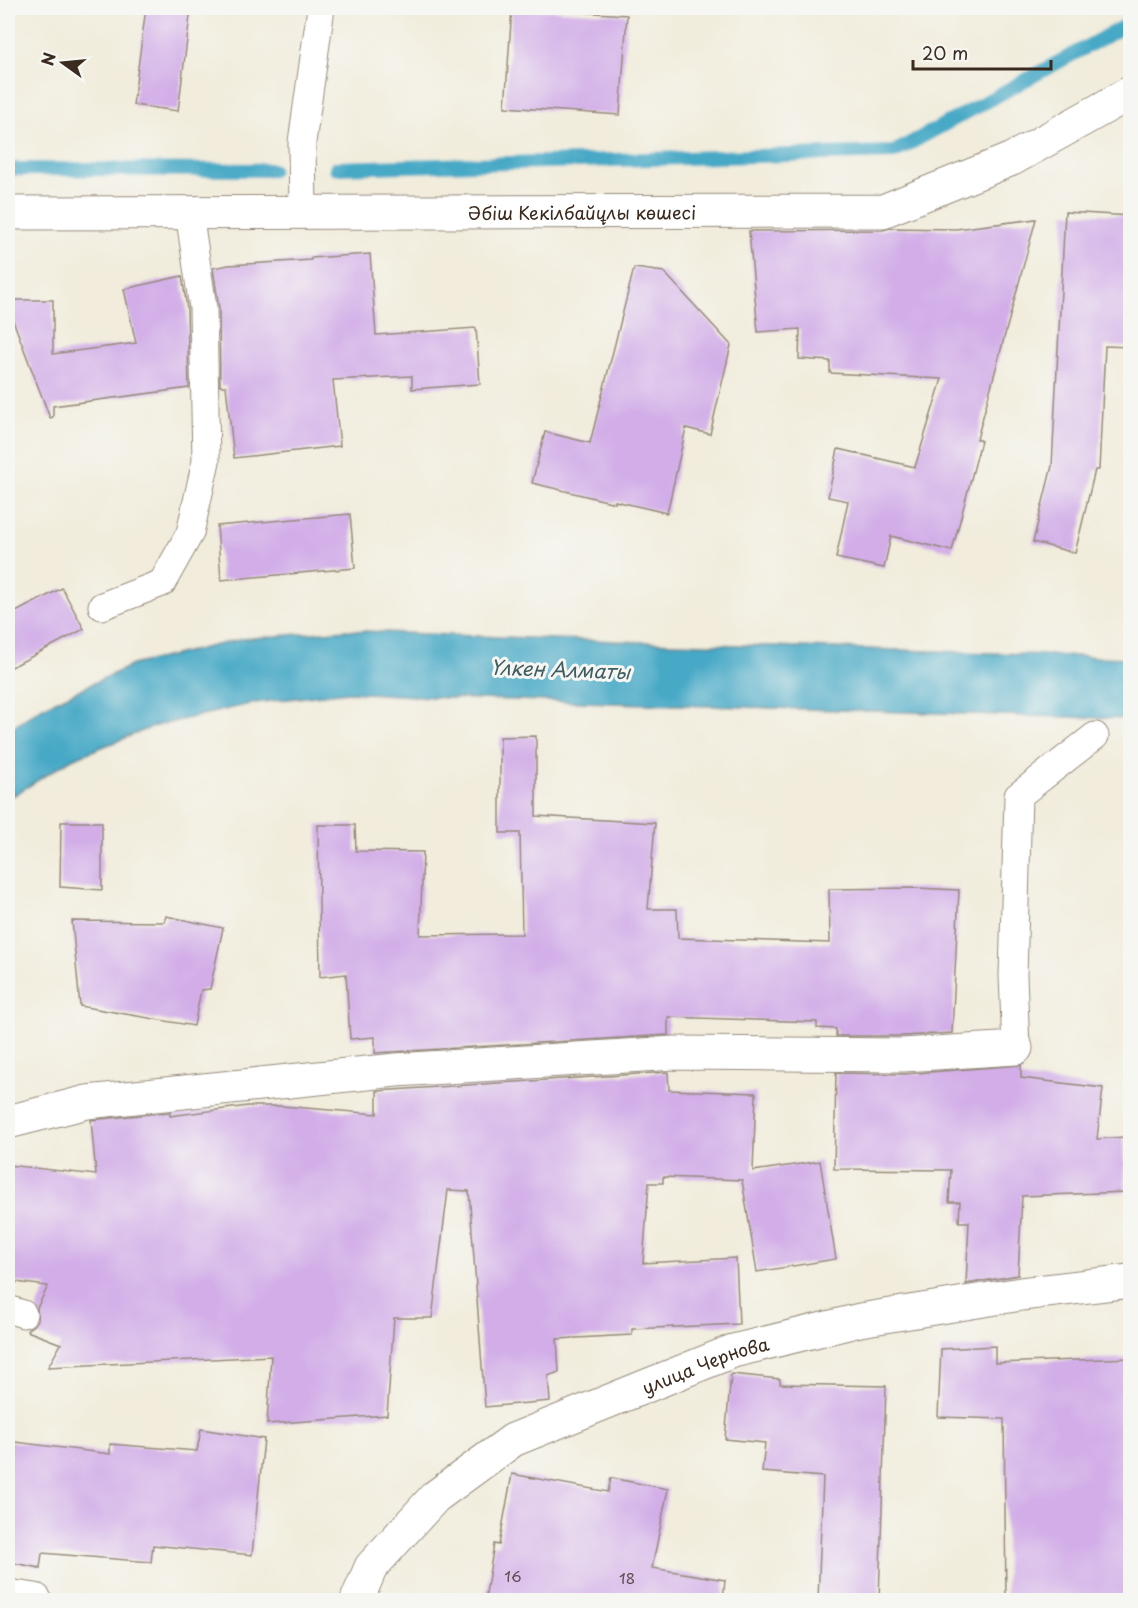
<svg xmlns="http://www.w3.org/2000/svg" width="1138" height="1608" font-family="'Playpen Sans',sans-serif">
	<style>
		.water { fill: #47a9c6; stroke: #416a72; stroke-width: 1.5 }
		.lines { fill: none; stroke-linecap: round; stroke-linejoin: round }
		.stream { stroke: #47a9c6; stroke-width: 14 }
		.building { fill: #d2ade8 }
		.service-casing { stroke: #968b7c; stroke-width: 29 }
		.minor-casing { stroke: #968b7c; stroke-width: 35 }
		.tertiary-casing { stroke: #968b7c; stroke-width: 35 }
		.service { stroke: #fff; stroke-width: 27 }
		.minor { stroke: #fff; stroke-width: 33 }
		.tertiary { stroke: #fff; stroke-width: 33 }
		.labels { text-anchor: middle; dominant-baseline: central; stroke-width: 6; stroke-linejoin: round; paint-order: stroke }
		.number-label { font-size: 15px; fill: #614b50 }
		.street-label { font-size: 18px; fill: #3b2a1e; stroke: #f6f6f2 }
		.water-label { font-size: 20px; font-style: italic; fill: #405d61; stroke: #f6f6f2 }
	</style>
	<rect width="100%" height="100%" fill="#f6f6f2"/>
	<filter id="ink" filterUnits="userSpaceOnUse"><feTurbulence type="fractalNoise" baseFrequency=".0167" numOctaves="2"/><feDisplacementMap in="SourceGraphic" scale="12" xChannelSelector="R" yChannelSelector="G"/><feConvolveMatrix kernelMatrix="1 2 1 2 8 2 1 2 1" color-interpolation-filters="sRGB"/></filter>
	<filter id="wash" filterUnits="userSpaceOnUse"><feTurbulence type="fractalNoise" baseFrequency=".008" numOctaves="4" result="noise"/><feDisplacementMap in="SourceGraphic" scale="24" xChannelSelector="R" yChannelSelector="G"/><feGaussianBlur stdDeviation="1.35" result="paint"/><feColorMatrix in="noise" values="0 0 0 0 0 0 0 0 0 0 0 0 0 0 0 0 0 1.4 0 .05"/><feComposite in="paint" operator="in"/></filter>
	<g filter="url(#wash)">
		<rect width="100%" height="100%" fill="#f1ecdb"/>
		<path class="water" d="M346,630C607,644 869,647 1130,658V719L448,698L348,692L254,703L155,726L72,759L8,799V730L43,707L132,665L242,639Z"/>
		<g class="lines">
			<g class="stream">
				<polyline points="336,168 894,152 1130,23"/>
				<polyline points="8,169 272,170"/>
			</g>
		</g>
		<g id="blocks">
			<g class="building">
				<polygon points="146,8 191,8 178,111 133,105"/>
				<polygon points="512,8 627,15 620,115 505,107"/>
				<polygon points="1065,212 1131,216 1131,347 1105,346 1099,470 1095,470 1075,553 1033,542 1052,466"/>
				<polygon points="1036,219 977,439 981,441 952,551 891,536 884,568 836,558 848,501 828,497 838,449 915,467 942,379 830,373 830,361 799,359 800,329 758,332 749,231 883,230 890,228 956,229"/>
				<polygon points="370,254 376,335 476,328 480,384 412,389 412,376 333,380 340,446 234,458 226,386 220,386 219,308 213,268 229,265 311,260 311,258"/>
				<polygon points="634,268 664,272 731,345 710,434 686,428 667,513 615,501 615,503 532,483 545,432 590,443"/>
				<polygon points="182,276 187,309 189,388 53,406 53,417 50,418 8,307 8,300 53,300 53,354 136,343 124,289"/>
				<polygon points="350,514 355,568 221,580 217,526"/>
				<polygon points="62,588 84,629 8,669 8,616"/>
				<polygon points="536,736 536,816 655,823 648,909 677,909 678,938 830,943 829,889 916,888 959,890 952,1033 903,1036 836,1036 836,1029 817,1028 817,1022 668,1017 668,1035 375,1053 375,1037 350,1039 346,974 320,977 318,825 355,825 356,851 423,852 420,935 522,934 520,833 500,833 500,737"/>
				<polygon points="61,822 102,822 102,890 60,887"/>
				<polygon points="166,916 223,928 210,989 201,990 194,1026 80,1006 72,921 164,922"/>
				<polygon points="1021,1065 1021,1078 1103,1088 1097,1139 1124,1137 1126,1192 1022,1196 1018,1275 966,1284 969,1222 959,1222 960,1202 949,1202 951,1170 834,1169 836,1073 904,1074"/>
				<polygon points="668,1072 669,1090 756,1093 753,1171 820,1161 836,1259 757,1272 742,1180 663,1177 663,1183 649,1183 643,1263 736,1258 739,1324 632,1329 632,1335 557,1339 559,1372 548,1376 550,1401 485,1407 469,1191 448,1190 432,1318 394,1318 387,1415 267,1424 271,1356 48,1367 61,1344 27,1331 28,1329 34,1325 38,1320 37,1308 48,1286 8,1281 8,1165 96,1175 91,1120 170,1112 170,1116 248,1106 282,1106 377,1114 377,1091"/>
				<polygon points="995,1346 995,1363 1131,1358 1131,1600 1006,1600 1004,1419 938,1417 941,1349"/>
				<polygon points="731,1374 780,1379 780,1384 886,1386 879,1600 818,1600 823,1477 762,1472 765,1443 725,1439"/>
				<polygon points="201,1429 264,1439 252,1555 153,1545 151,1562 42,1553 40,1568 8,1562 8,1441 110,1454 110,1444 197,1451"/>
				<polygon points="512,1474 608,1492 611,1478 668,1489 652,1568 725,1580 723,1600 485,1600 494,1544 499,1545"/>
			</g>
		</g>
	</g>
	<g filter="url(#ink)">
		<use href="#blocks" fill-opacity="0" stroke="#968b7c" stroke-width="1.5"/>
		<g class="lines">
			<g class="service-casing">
				<g id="service">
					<polyline points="303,212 302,142 321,8"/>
					<polyline points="102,606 162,583 190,533 206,461 203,308 189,212"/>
					<polyline points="1016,1048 1013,976 1018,796 1095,736"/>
					<polyline points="8,1309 23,1314"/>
				</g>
			</g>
			<g class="minor-casing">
				<g id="minor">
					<polyline points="8,1122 87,1102 396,1070 675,1053 903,1055 1016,1048"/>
					<polyline points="8,1596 35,1600"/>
					<path id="s1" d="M357,1600L371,1567L435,1497L513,1440L733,1351L860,1320L1021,1294L1130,1281"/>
				</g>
			</g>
			<g class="tertiary-casing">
				<g id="tertiary">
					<path id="s2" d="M8,213L883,211L1012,159L1130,93"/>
				</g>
			</g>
			<use href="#service" class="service"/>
			<use href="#minor" class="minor"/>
			<use href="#tertiary" class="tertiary"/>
		</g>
	</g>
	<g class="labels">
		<g class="number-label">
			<text x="513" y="1575">16</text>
			<text x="627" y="1577">18</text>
		</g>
		<g class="street-label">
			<text stroke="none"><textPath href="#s2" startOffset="574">Әбіш Кекілбайұлы көшесі</textPath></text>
			<text stroke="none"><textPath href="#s1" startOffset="434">улица Чернова</textPath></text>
		</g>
		<g class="water-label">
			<text transform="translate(560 669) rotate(2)">Үлкен Алматы</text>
		</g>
	</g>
	<rect width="1138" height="1608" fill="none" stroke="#f6f6f2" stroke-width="30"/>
	<g transform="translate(63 63) rotate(285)" stroke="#f6f6f2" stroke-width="4.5" paint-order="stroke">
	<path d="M0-4.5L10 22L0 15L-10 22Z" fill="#3b2a1e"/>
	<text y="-9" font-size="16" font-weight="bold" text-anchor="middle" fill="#3b2a1e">N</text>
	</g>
	<path d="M913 60v9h138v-9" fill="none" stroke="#3b2a1e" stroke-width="3"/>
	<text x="922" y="60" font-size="18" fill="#3b2a1e" stroke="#f6f6f2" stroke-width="4.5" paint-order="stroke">20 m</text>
</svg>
